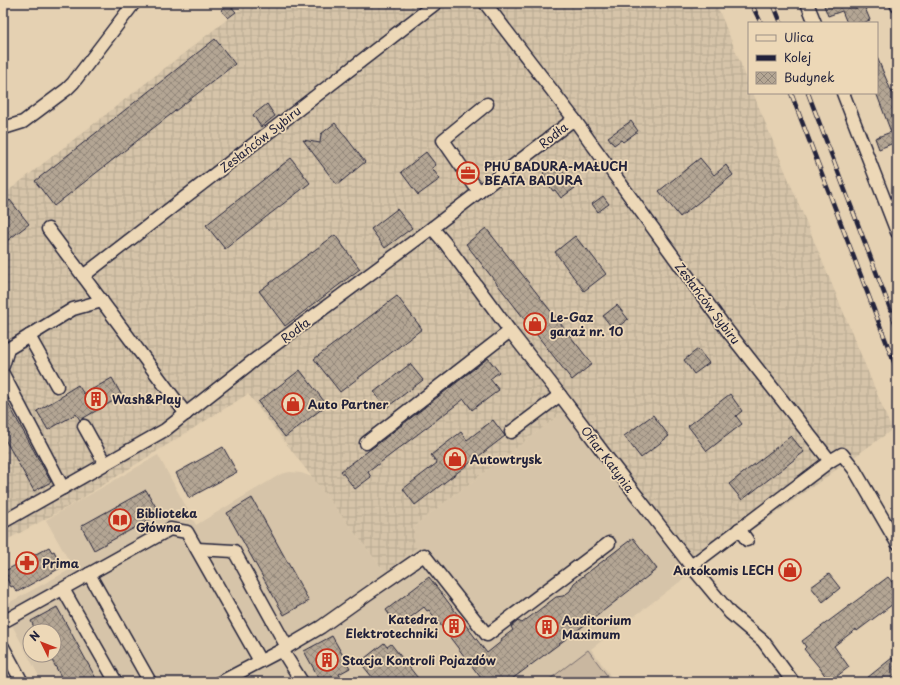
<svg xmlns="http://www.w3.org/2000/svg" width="900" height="685" font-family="'Playpen Sans',sans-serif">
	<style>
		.built { fill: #d6c4a9; fill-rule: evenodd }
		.industrial { fill: url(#industrial-grid) }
		.pitch { fill: #c9b7a0; stroke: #766c6e }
		.building { fill: url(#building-cross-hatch); stroke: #22223b }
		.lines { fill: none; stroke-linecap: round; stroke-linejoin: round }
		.minor-casing { stroke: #22223b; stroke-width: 15 }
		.minor { stroke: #edd8b7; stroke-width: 12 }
		.rail-casing { stroke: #22223b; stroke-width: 4.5 }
		.rail { stroke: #edd8b7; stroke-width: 3; stroke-dasharray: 9; stroke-linecap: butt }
		.labels { text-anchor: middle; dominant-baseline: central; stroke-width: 3.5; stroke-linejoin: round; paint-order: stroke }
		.street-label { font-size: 12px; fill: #22223b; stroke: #edd8b7 }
		.poi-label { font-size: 12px; font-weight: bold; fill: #22223b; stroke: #edd8b7; text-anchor: start }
	</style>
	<defs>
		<pattern id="industrial-grid" width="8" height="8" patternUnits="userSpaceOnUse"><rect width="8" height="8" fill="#d6c4a9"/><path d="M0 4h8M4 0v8" fill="none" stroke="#b7a892"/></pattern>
		<pattern id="building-cross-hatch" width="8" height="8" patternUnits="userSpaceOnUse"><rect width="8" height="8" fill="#b4a694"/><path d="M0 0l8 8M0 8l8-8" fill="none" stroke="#92877a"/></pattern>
	</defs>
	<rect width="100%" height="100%" fill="#e5d1b2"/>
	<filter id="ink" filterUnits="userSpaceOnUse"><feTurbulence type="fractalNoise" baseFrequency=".025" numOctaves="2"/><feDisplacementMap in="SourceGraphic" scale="8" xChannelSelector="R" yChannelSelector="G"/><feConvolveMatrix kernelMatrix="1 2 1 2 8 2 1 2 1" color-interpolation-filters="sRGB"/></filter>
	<g filter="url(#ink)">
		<path class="built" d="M566,410L690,574L591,649L615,682H42L3,608V606L73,568L46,520L158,455L196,525L281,474L290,472L301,473L312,477L385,572L414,539V530L419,522ZM30,631H54V655H30Z"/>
		<polygon class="industrial" points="248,3 716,3 749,84 749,93 753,93 892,430 690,574 566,410 419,522 414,530 414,539 417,547 385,572 248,394 73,504 3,542 3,195"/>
		<polygon class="pitch" points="588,650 612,682 546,682"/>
		<g class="building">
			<polygon points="823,3 863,3 870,20 863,23 847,23 842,11 828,16"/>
			<polygon points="229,4 236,12 228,18 221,10"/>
			<polygon points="215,39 235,64 54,206 35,181"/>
			<polygon points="877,57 892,93 897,93 897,144 896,142 879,149 875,138 891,132 877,95"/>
			<polygon points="267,104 275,116 261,127 253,115"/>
			<polygon points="631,121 638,131 623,142 621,140 614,145 608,137"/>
			<polygon points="335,123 365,162 337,185 303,140 320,143 321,134"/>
			<polygon points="426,152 436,165 432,168 440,179 418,195 401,172"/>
			<polygon points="291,158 310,183 225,249 206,225"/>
			<polygon points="700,158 714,175 726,165 733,175 680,217 659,191"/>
			<polygon points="556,162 575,188 561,198 555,190 553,191 546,181 547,179 543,173"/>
			<polygon points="603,196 609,204 598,212 592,204"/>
			<polygon points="10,200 29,224 3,244 3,205"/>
			<polygon points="397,209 412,228 385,248 371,229"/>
			<polygon points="486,228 592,364 572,380 466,244"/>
			<polygon points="335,235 360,269 285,326 259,291"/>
			<polygon points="575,236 586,250 587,249 606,274 584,291 555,252"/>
			<polygon points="397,296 422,329 340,392 314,359"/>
			<polygon points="617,305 628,319 614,330 603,316"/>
			<polygon points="698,349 709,363 694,374 684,360"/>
			<polygon points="488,358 499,372 490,379 499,390 482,403 482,402 472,410 464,399 368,472 371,477 355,489 341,471 371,449"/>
			<polygon points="410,364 423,380 386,408 374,392"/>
			<polygon points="300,370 327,405 285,437 258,402"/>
			<polygon points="112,378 122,396 80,420 76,414 48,430 37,411 66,394 65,393 78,385 84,394"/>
			<polygon points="3,394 51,482 34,491 3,436"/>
			<polygon points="730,394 742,411 736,416 742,424 707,451 688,426"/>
			<polygon points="653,415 669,436 641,458 624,436"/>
			<polygon points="493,420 505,436 415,505 403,489 437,463 431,455 461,432 467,440"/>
			<polygon points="791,436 804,452 742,500 729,484"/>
			<polygon points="223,447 237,472 189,498 176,473"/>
			<polygon points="146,490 160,514 94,550 81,526"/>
			<polygon points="252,498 309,601 284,615 227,513"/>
			<polygon points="633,538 657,569 598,615 508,682 484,682 429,610 427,611 424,607 398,627 386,610 429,577 487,653 502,641 501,639 513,630 511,627 518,621 522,623 556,597 563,596 570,591 574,583"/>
			<polygon points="49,547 52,552 54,551 62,567 17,592 13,586 11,587 6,577 7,576 5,571 21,562 21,560 34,554 34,555"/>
			<polygon points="829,574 840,588 823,602 811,587"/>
			<polygon points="888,577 897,588 897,601 857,631 856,629 834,646 849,667 832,680 828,675 826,677 819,667 804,649 806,647 802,641"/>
			<polygon points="57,607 98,682 64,682 49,655 54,655 54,631 36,631 31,621"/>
			<polygon points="332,636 350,668 339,674 343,682 321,682 304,651"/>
			<polygon points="384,643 387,647 391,644 421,682 376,682 360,662"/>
			<polygon points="892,658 897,664 897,682 862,682"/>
		</g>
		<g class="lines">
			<g class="minor-casing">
				<g id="minor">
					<polyline points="485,3 574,119 589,140 727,330 830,461 691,566"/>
					<polyline points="807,3 815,23"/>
					<polyline points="896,3 897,6"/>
					<polyline points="843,93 897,232"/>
					<polyline points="3,126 7,127 23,122 67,89 73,83 134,3"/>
					<polyline points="479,192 443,140 487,104"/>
					<polyline points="432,228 445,243 510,331 560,395 606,456 691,566 730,613 763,641 793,682"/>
					<polyline points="48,229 186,414"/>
					<polyline points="83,276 436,3"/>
					<polyline points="29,336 57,386"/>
					<polyline points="3,366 8,349 73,309 102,301"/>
					<polyline points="3,374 63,488"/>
					<polyline points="84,426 105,464"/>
					<polyline points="511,432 560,395"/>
					<polyline points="366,443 510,331"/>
					<polyline points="830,461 842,454 854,469 897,543"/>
					<polyline points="3,522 165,430 253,361 432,228 574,119"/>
					<polyline points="739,529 747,540"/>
					<polyline points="197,549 234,551 287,647"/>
					<polyline points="89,574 150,682"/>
					<polyline points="63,589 116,682"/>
					<polyline points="3,622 170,529 187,532 260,661"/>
					<polyline points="3,647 22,682"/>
					<polyline points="282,650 302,682"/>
					<polyline points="221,682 282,650 321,627 366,595 424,555 487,635 609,543"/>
				</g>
			</g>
			<use href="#minor" class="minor"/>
			<g class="rail-casing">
				<g id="rail">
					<polyline points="751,3 761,23"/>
					<polyline points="773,3 781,23"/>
					<polyline points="791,93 897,370"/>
					<polyline points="808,93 897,327"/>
				</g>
			</g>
			<use href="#rail" class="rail"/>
		</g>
	</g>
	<defs>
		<g id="office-ring" transform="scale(1.15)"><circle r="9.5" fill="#edd8b7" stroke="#c8321e" stroke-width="1.5"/><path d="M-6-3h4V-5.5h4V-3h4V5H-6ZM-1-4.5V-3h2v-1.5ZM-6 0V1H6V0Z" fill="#c8321e"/></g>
		<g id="shop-ring" transform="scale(1.15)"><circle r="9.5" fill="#edd8b7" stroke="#c8321e" stroke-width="1.5"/><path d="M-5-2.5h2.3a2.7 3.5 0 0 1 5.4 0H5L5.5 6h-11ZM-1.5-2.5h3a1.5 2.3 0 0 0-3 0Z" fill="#c8321e"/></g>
		<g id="building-ring" transform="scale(1.15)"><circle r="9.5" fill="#edd8b7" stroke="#c8321e" stroke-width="1.5"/><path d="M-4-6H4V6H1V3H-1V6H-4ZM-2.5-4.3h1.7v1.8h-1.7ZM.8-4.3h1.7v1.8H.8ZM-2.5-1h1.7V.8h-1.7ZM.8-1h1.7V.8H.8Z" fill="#c8321e"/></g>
		<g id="library-ring" transform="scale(1.15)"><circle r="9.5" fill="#edd8b7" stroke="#c8321e" stroke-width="1.5"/><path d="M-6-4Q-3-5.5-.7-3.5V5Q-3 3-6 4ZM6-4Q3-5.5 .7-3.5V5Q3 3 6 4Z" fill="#c8321e"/></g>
		<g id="pharmacy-ring" transform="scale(1.15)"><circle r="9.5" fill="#edd8b7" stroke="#c8321e" stroke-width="1.5"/><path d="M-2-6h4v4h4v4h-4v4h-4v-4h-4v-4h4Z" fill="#c8321e"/></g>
	</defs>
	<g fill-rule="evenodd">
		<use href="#office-ring" x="468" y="173"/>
		<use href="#shop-ring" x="535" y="324"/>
		<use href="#building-ring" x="96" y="399"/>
		<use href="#shop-ring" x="293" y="404"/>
		<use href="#shop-ring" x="455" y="459"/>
		<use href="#library-ring" x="120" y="520"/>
		<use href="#pharmacy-ring" x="27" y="563"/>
		<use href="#shop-ring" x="790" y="570"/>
		<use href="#building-ring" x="454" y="626"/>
		<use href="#building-ring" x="547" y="627"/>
		<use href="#building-ring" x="327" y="660"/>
	</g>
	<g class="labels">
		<g class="street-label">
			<text transform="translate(553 135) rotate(-38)">Rodła</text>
			<text transform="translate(260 139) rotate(-38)">Zesłańców Sybiru</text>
			<text transform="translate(708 303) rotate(53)">Zesłańców Sybiru</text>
			<text transform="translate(295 330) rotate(-37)">Rodła</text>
			<text transform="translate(608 459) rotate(53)">Ofiar Katynia</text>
		</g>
		<g class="poi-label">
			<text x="484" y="166">PHU BADURA-MAŁUCH<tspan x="484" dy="14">BEATA BADURA</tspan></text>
			<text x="550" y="317">Le-Gaz<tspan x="550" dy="14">garaż nr. 10</tspan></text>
			<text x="112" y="399">Wash&amp;Play</text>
			<text x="308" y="404">Auto Partner</text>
			<text x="470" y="459">Autowtrysk</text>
			<text x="136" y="513">Biblioteka<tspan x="136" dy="14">Główna</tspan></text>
			<text x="42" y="563">Prima</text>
			<text x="774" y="570" text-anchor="end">Autokomis LECH</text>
			<text x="438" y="619" text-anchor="end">Katedra<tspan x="438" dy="14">Elektrotechniki</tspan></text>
			<text x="562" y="620">Auditorium<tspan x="562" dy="14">Maximum</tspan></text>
			<text x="342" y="660">Stacja Kontroli Pojazdów</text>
		</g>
	</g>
	<rect width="900" height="685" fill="none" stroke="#edd8b7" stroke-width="16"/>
	<rect x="8" y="8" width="884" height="669" fill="none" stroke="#22223b" stroke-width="1.5" filter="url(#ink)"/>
	<rect x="748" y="22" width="130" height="72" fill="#edd8b7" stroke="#9c8f85"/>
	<rect x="756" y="35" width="20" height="6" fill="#edd8b7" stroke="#9c8f85"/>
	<text x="784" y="42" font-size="12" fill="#22223b">Ulica</text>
	<rect x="756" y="55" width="20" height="6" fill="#22223b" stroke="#9c8f85"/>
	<text x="784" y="62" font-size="12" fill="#22223b">Kolej</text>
	<rect x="756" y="72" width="20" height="12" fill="url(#building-cross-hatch)" stroke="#9c8f85"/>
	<text x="784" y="82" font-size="12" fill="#22223b">Budynek</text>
	<g transform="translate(42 643) rotate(313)"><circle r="19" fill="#edd8b7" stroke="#9c8f85"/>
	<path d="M0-3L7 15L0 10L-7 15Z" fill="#c8321e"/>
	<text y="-6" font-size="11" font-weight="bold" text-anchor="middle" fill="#22223b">N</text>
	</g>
</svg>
